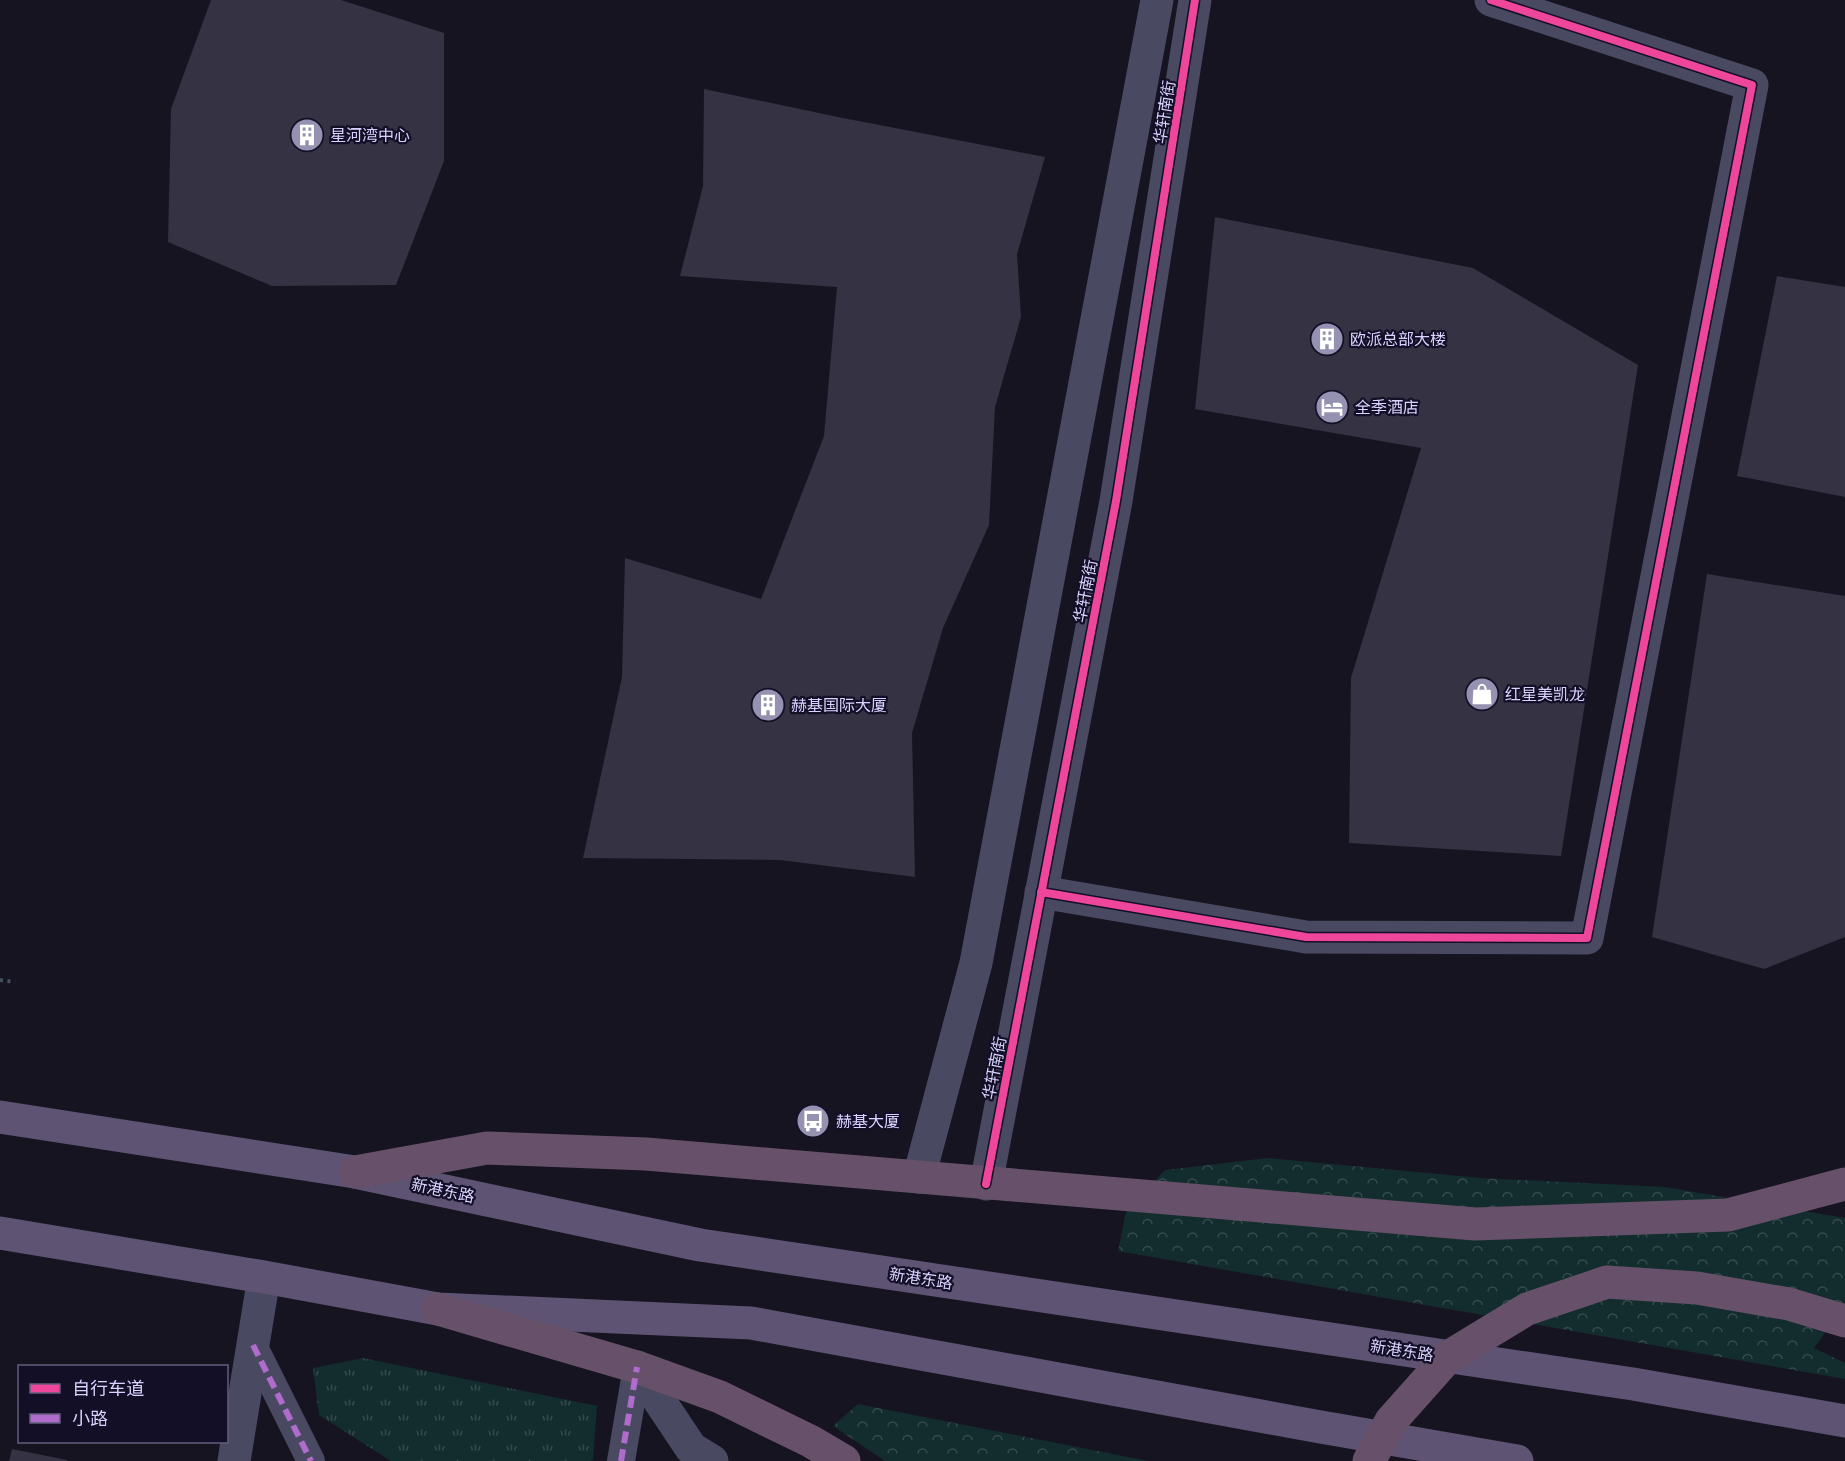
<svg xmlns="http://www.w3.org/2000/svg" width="1845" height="1461" font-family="Manrope,'Noto Sans SC',sans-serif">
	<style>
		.grass { fill: url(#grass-tufts) }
		.forest { fill: url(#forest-crowns) }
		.building { fill: #343243 }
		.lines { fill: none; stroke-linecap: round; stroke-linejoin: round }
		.path { stroke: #44505f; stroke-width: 4; stroke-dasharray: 3 4.5; stroke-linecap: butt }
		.pedestrian { stroke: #4a4962; stroke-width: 28 }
		.minor { stroke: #4a4962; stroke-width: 33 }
		.tertiary { stroke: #4a4962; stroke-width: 33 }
		.primary { stroke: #5e5373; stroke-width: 33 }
		.motorway { stroke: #67516a; stroke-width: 33 }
		.motorway-bridge { stroke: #67516a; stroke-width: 33 }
		.quiet { stroke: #b06ccc; stroke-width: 6; stroke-dasharray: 12 6; stroke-linecap: butt }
		.cycleway-casing { stroke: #130f26; stroke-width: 11 }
		.cycleway { stroke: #ed469a; stroke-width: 8 }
		.labels { text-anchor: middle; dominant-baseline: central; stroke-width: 4.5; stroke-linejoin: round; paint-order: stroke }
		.street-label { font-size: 16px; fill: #d9d4ff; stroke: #130f26 }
		.poi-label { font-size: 16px; fill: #d9d4ff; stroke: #130f26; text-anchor: start }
	</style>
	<defs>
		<pattern id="grass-tufts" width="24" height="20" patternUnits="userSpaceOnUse" patternTransform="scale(1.5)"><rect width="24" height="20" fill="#132c2d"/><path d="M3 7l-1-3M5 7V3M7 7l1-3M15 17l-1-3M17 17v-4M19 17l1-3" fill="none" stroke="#354a4c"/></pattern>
		<pattern id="forest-crowns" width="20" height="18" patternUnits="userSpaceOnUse" patternTransform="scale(1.5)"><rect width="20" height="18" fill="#132c2d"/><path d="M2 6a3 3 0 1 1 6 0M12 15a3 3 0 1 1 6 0" fill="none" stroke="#354a4c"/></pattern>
	</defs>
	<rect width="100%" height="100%" fill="#161421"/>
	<polygon class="grass" points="363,1358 597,1406 593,1459 591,1461 391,1461 319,1415 313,1368"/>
	<g class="forest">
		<polygon points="1268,1158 1481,1178 1665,1187 1845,1218 1845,1309 1842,1309 1814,1348 1845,1363 1845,1379 1118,1251 1126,1212 1165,1170"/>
		<polygon points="858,1404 1148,1461 885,1461 833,1426"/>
	</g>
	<g class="building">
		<polygon points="211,0 341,0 444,33 444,161 396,285 272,286 168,242 171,109"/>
		<polygon points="704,89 838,117 1045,157 1017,254 1021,317 995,407 989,525 943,628 912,733 915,877 780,860 583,858 622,677 625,558 761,599 824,436 837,287 680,276 703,186"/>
		<polygon points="1215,217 1473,268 1638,365 1561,856 1349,843 1351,678 1421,448 1195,409"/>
		<polygon points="1777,276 1845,287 1845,497 1737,476"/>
		<polygon points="1707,574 1845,596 1845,937 1764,969 1652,937"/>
		<polygon points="12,1449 67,1460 67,1461 9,1461"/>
	</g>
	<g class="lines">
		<polyline class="path" points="0,980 15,982"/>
		<g class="pedestrian">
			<polyline points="253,1345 311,1461"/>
			<polyline points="621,1461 637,1367"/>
		</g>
		<g class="minor">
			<polyline points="1041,892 1306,937 1587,938 1752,85 1491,0"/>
			<polyline points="637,1367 691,1448 712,1461"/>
			<polyline points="234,1461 264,1277"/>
		</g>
		<g class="tertiary">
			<polyline points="919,1177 976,963 1157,0"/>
			<polyline points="986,1184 1116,501 1195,0"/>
		</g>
		<g class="primary">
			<polyline points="0,1117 355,1172 700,1245 1633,1384 1845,1421"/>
			<polyline points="0,1233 264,1277 438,1309 751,1323 1315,1426 1517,1461"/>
		</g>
		<g class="motorway">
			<polyline points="355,1172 487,1148 646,1154 1475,1224 1728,1215 1845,1184"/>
			<polyline points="438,1309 637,1367 720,1397 810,1441 844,1461"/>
		</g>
		<polyline class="motorway-bridge" points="1369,1461 1391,1421 1448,1357 1527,1309 1607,1282 1697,1288 1789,1304 1845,1321"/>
		<g class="quiet">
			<polyline points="253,1345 311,1461"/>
			<polyline points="621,1461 637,1367"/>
		</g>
		<g class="cycleway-casing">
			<g id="cycleway">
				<polyline points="1041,892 1306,937 1587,938 1752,85 1491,0"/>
				<polyline points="986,1184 1116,501 1195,0"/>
			</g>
		</g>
		<use href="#cycleway" class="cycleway"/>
	</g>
	<defs>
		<g id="building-disc" transform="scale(1.725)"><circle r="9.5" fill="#9591b1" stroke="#130f26"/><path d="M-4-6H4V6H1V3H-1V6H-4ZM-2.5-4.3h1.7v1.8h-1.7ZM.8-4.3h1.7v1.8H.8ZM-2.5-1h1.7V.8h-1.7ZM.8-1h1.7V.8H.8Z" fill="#fff"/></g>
		<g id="hotel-disc" transform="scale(1.725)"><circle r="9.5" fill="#9591b1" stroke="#130f26"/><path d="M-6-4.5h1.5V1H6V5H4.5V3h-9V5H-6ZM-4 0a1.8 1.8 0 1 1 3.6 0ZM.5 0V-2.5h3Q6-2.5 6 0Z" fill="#fff"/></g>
		<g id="shop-disc" transform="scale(1.725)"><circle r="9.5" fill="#9591b1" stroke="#130f26"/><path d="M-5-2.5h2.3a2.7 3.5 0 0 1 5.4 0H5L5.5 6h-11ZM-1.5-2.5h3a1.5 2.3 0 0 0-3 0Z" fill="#fff"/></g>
		<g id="bus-disc" transform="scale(1.725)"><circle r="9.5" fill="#9591b1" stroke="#130f26"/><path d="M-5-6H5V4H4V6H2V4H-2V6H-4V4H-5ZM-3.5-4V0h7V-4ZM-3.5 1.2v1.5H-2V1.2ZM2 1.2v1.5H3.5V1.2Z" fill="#fff"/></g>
	</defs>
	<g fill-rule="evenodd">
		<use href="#building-disc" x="307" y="135"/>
		<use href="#building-disc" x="1327" y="339"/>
		<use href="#hotel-disc" x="1332" y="407"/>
		<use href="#shop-disc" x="1482" y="694"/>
		<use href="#building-disc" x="768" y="705"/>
		<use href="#bus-disc" x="813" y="1121"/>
	</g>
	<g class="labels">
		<g class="street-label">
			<text transform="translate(1164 112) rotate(-81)">华轩南街</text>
			<text transform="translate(1085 591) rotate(-79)">华轩南街</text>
			<text transform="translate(994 1068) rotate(-79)">华轩南街</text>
			<text transform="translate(443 1190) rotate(12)">新港东路</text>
			<text transform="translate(921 1278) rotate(9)">新港东路</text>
			<text transform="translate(1402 1350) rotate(9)">新港东路</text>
		</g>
		<g class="poi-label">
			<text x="330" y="135">星河湾中心</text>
			<text x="1350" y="339">欧派总部大楼</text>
			<text x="1355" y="407">全季酒店</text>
			<text x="1505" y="694">红星美凯龙</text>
			<text x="791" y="705">赫基国际大厦</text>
			<text x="836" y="1121">赫基大厦</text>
		</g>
	</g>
	<rect x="18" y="1365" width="210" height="78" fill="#130f26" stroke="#625e7d" stroke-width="1.5"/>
	<rect x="30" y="1384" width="30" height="9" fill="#ed469a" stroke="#625e7d" stroke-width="1.5"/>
	<text x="72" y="1395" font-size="18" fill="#d9d4ff">自行车道</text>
	<rect x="30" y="1414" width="30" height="9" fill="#b06ccc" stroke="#625e7d" stroke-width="1.5"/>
	<text x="72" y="1425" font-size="18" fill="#d9d4ff">小路</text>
</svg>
